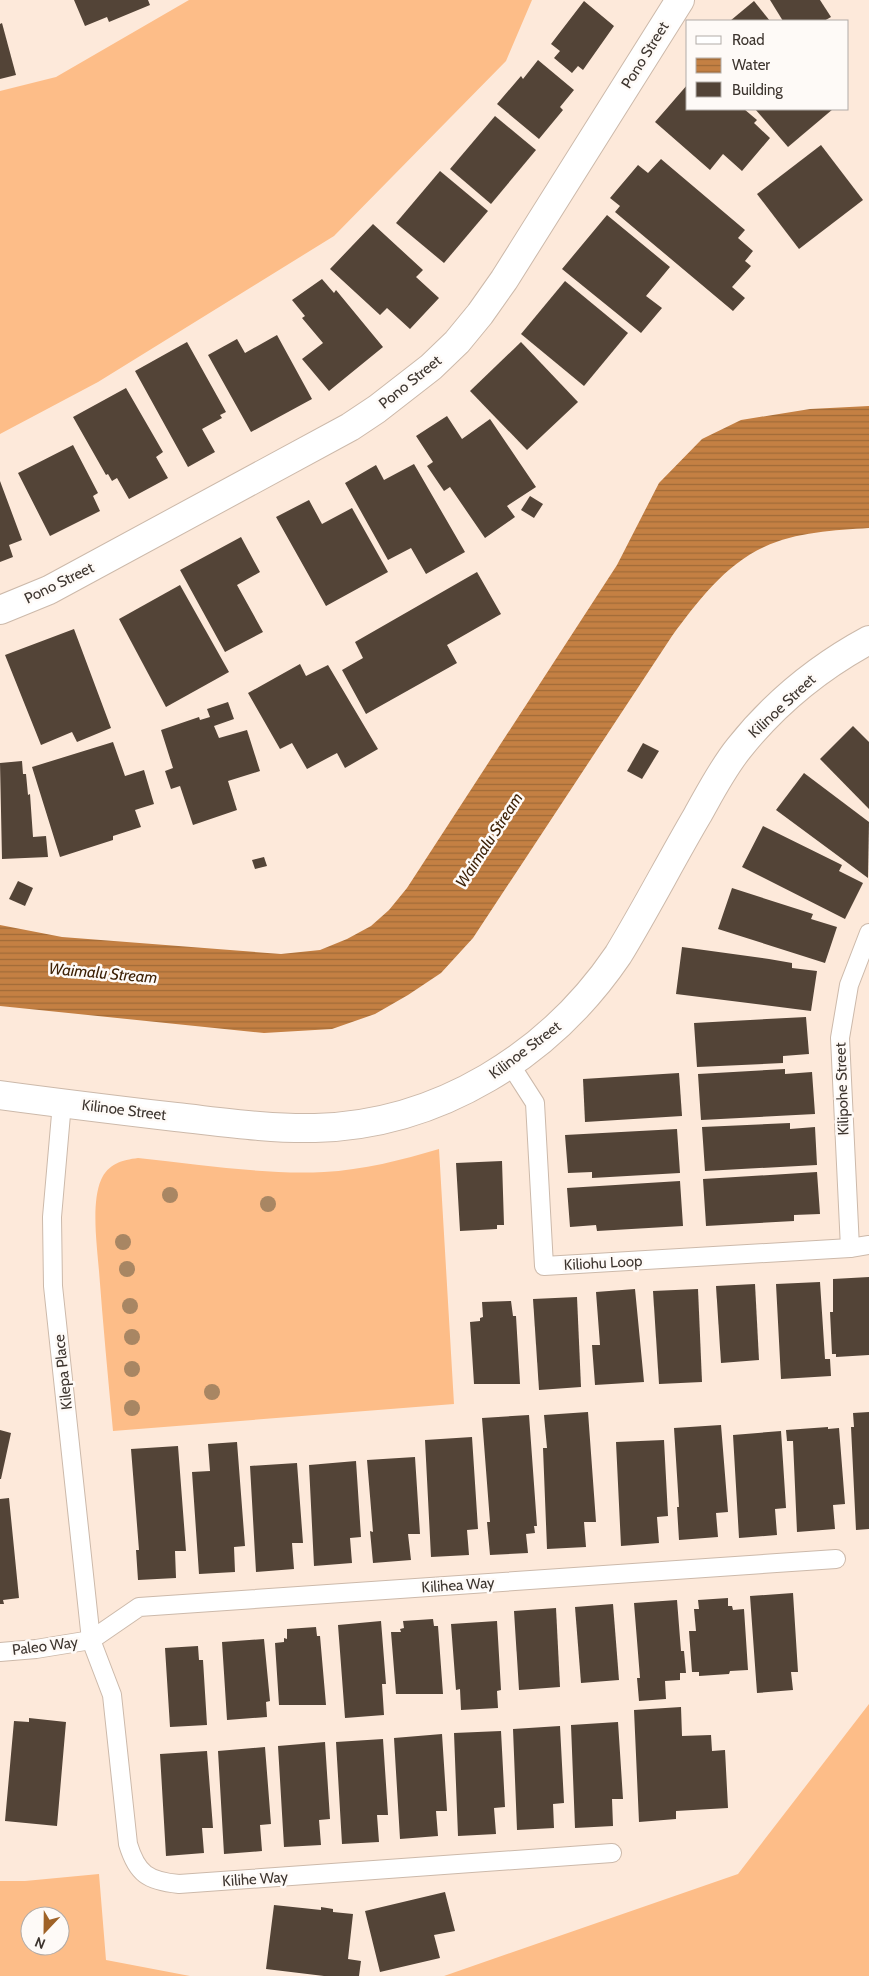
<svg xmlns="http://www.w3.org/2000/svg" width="869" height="1976" font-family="Cabin,sans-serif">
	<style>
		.grass { fill: #fdbd88; fill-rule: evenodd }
		.water { fill: url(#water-rules) }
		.building { fill: #534437 }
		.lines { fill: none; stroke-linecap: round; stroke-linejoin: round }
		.lane-casing { stroke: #ccb9aa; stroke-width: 20 }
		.street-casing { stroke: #ccb9aa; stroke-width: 30 }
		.lane { stroke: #fff; stroke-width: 18 }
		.street { stroke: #fff; stroke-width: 28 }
		.tree { fill: #a88663 }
		.labels { text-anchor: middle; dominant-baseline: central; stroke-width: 5; stroke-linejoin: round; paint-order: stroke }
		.street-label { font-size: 15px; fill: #3d352f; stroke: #fefaf7 }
		.water-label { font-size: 16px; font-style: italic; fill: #3e2207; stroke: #fefaf7 }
	</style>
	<defs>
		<pattern id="water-rules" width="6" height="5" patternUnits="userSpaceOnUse" patternTransform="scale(1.25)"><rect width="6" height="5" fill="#c48043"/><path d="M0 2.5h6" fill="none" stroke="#a06a38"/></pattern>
	</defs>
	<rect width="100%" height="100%" fill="#fde9da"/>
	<g class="grass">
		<polygon points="189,0 532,0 506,61 334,236 98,382 0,434 0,91 56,77"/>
		<path d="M439,1149L454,1404L113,1431C108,1378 103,1324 99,1271C97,1246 91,1203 101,1180C108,1164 122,1160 138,1158C199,1164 262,1175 324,1172C363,1170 402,1160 439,1149Z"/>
		<polygon points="869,1704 869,1976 444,1976 738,1874"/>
		<path d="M99,1874L106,1960L190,1976H0V1881H25ZM30,1916H60V1946H30Z"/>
	</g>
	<path class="water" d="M869,406V528C835,530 796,532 764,547C725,565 697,602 672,636L473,938L441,973L408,995L375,1014L332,1029L264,1033L0,1006V925L62,937L281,954L320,950L347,939L371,926L389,910L407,888L617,565L659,483L702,439L741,420L810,409Z"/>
	<g class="building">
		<polygon points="74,0 148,0 150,5 109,22 107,17 85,26"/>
		<polygon points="770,0 820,0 831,17 824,21 783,21"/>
		<polygon points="584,1 614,26 583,70 578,66 572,73 554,58 560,51 551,44"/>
		<polygon points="754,1 770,21 730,21"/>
		<polygon points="2,23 16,75 0,79 0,24"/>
		<polygon points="538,60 574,90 560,107 563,110 539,139 497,104 521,76 523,79"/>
		<polygon points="688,84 688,109 744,109 757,120 754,123 770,138 742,171 723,154 710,170 655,122"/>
		<polygon points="755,109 833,109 788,147"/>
		<polygon points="495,116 536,150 491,204 450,169"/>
		<polygon points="821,145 863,200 799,249 757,194"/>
		<polygon points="661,159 745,230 738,238 753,251 745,261 751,266 732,287 745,298 733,311 615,212 620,206 610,198 638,165 648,173"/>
		<polygon points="440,171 488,211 444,263 396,223"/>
		<polygon points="607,215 670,267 646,296 662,308 641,333 562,269"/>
		<polygon points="373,224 423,270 416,277 439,298 410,329 387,308 380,315 330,269"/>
		<polygon points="322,279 334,293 336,290 383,347 329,391 302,359 323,343 302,318 305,316 292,300"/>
		<polygon points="565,281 628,333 584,386 521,334"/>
		<polygon points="277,335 312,399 251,432 208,355 237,339 245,353"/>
		<polygon points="187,342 226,412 220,415 222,418 202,429 215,452 188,467 135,371"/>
		<polygon points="521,342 578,402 527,450 470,391"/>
		<polygon points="126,388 163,452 156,457 168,478 129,499 117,478 112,481 108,474 106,475 73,417"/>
		<polygon points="447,416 462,439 490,419 536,487 507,506 515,517 485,538 450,487 444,491 427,466 433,462 416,436"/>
		<polygon points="73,445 98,493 93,496 100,511 50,536 18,473"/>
		<polygon points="414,464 465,552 426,574 411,548 388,560 345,483 376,465 384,480"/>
		<polygon points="0,481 22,540 9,545 13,557 0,562"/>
		<polygon points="530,496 543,504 534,518 521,510"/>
		<polygon points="309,500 322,524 352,508 388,572 326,606 276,517"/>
		<polygon points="241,537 260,572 237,585 263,632 225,652 180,570"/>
		<polygon points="477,572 501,614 447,645 457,663 366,714 342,670 363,658 355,642"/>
		<polygon points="180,585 229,672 166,707 119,619"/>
		<polygon points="74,629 111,728 77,742 72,732 41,745 5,655"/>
		<polygon points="300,664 306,676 328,665 378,749 345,768 337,753 307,769 292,743 280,749 248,693"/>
		<polygon points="228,702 234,719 214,726 219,738 247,730 260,771 228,781 237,810 193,825 180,786 171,789 165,771 173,768 161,730 199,717 200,720 210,717 207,709"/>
		<polygon points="853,726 869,742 869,809 820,759"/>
		<polygon points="113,742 125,776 144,770 154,804 135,810 141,827 113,836 113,840 60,857 32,767"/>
		<polygon points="643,743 659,751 642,779 627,771"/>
		<polygon points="22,761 23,774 26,774 28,795 30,794 33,837 46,836 48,857 2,859 0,763"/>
		<polygon points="804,773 869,822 868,878 776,810"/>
		<polygon points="763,826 842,865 839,871 863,883 845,919 742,867"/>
		<polygon points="264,857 267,866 255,869 252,860"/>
		<polygon points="18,881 33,888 25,906 9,899"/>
		<polygon points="732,888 813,914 811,919 837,927 825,963 718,929"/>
		<polygon points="682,947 769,959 792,963 792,968 817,971 811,1011 676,994"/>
		<polygon points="806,1017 809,1054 783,1056 783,1063 697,1067 694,1023"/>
		<polygon points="785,1069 785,1074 812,1072 815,1114 701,1120 698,1074"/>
		<polygon points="679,1073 682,1116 585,1122 583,1079"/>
		<polygon points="790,1123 790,1129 815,1127 817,1165 705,1171 702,1127"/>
		<polygon points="677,1129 680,1173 592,1178 592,1172 568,1173 565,1135"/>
		<polygon points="502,1161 504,1225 497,1225 497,1229 460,1231 456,1163"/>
		<polygon points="817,1172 820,1214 794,1215 794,1221 706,1226 703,1179"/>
		<polygon points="680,1181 683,1226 597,1231 596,1225 570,1227 567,1188"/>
		<polygon points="869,1277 869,1355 836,1357 836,1354 832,1354 830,1312 833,1312 833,1279"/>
		<polygon points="820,1282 825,1359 830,1359 831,1376 781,1379 776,1284"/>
		<polygon points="755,1284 759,1360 721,1363 716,1286"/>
		<polygon points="635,1289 644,1382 595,1385 592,1345 600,1345 596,1292"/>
		<polygon points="698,1289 702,1382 659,1384 653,1291"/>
		<polygon points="577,1297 581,1387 539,1390 533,1299"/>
		<polygon points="511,1301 513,1316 516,1316 520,1384 474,1384 470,1322 480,1321 480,1318 483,1317 482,1302"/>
		<polygon points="588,1412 596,1522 584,1522 586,1547 547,1549 543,1448 547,1448 544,1415"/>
		<polygon points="869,1412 869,1529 856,1530 851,1427 854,1427 853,1413"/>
		<polygon points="529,1415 537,1526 534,1526 535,1533 526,1534 528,1553 490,1555 487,1522 490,1522 482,1418"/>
		<polygon points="721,1425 728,1512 716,1513 718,1537 679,1540 677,1507 679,1507 674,1428"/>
		<polygon points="828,1427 828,1429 839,1428 845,1504 833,1505 835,1529 797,1532 793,1441 787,1441 786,1430"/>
		<polygon points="0,1430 11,1433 1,1479 0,1479"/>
		<polygon points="781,1431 786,1508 775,1509 777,1535 739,1538 733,1435"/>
		<polygon points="472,1437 478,1529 467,1530 469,1555 431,1557 425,1440"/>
		<polygon points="664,1440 668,1516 657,1517 659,1543 621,1546 616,1442"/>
		<polygon points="237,1442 245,1546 234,1547 235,1572 199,1574 192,1472 210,1471 208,1444"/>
		<polygon points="178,1446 186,1551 175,1551 176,1578 138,1580 136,1550 139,1550 131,1449"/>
		<polygon points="415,1457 420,1534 408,1534 411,1560 373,1563 370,1531 373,1532 367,1460"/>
		<polygon points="356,1461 361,1537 350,1538 352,1563 314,1566 309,1465"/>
		<polygon points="297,1463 303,1543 292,1543 294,1569 256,1572 250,1466"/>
		<polygon points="9,1498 19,1598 3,1600 4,1604 0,1604 0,1499"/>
		<polygon points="793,1593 798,1672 791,1672 793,1690 757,1693 750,1596"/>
		<polygon points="728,1598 728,1606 732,1606 733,1610 744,1609 748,1670 730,1671 729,1674 699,1676 699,1672 692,1672 689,1631 696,1631 694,1609 699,1609 698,1600"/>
		<polygon points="677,1600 681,1651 684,1651 686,1673 680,1673 680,1680 665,1681 666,1699 639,1701 637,1678 640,1678 634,1603"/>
		<polygon points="613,1604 619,1680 581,1683 575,1607"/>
		<polygon points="556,1608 560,1687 519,1690 514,1611"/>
		<polygon points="433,1619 434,1626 438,1626 443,1694 396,1694 391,1632 401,1632 400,1629 404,1628 403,1621"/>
		<polygon points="381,1621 386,1684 382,1684 384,1715 345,1718 338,1625"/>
		<polygon points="497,1621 501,1690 497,1691 498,1708 461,1710 460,1689 456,1690 451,1624"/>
		<polygon points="316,1627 317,1636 320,1636 326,1705 279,1705 275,1643 284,1642 284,1638 287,1639 287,1629"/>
		<polygon points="264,1639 270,1701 266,1702 267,1717 227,1720 222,1642"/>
		<polygon points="198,1646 199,1660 203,1660 207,1725 170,1727 165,1648"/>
		<polygon points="681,1707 682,1736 711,1735 712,1751 725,1750 728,1808 676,1811 676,1819 639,1822 634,1710"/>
		<polygon points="29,1718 66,1722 57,1826 5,1821 14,1721 29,1722"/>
		<polygon points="618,1722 623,1799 612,1799 613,1826 575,1828 571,1725"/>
		<polygon points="560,1726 564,1803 553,1804 554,1828 517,1830 513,1729"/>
		<polygon points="501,1731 505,1807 494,1808 496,1834 458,1836 454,1733"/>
		<polygon points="442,1734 447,1811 436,1811 438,1836 400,1839 394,1738"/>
		<polygon points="383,1739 388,1815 377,1815 379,1842 342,1844 336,1742"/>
		<polygon points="325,1742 330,1819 319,1820 321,1845 284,1847 278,1746"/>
		<polygon points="265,1747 271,1824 260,1825 262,1851 224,1854 218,1751"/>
		<polygon points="207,1751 213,1828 202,1828 204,1853 166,1856 160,1754"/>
		<polygon points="445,1892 455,1931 434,1935 440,1958 380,1972 365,1911"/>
		<polygon points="274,1905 321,1910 321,1907 333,1909 333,1912 353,1914 348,1959 361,1961 359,1976 324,1976 266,1969"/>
	</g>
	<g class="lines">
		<g class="lane-casing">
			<g id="lane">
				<polyline points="510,1064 535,1103 544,1266 850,1248 869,1245"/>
				<path d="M62,1103L52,1217L53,1286L91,1640L112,1695L128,1844C137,1874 148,1881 179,1884L612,1853"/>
				<polyline points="850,1248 840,1038 849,985 869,933"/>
				<polyline points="0,1652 36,1649 91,1640 139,1607 836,1559"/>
			</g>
		</g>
		<g class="street-casing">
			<g id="street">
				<polyline points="0,610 49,590 350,427 377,409 431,367 457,342 480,314 504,280 680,0"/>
				<path d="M0,1095C59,1103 117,1110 176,1117C222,1122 269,1129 315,1128C439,1125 550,1055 618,955C646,909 670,862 697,816C710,793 722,769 739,748C774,704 819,667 869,640"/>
			</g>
		</g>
		<use href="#lane" class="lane"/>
		<use href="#street" class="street"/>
	</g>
	<g class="tree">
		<circle cx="170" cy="1195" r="8"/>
		<circle cx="268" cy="1204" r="8"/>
		<circle cx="123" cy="1242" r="8"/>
		<circle cx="127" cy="1269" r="8"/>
		<circle cx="130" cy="1306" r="8"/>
		<circle cx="132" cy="1337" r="8"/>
		<circle cx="132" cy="1369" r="8"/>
		<circle cx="212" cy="1392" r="8"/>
		<circle cx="132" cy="1408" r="8"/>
	</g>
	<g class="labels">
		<g class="street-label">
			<text transform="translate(645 55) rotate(-58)">Pono Street</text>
			<text transform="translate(410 382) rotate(-39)">Pono Street</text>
			<text transform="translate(59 583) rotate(-26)">Pono Street</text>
			<text transform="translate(782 706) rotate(-43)">Kilinoe Street</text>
			<text transform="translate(525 1050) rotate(-37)">Kilinoe Street</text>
			<text transform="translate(842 1089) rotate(-92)">Kilipohe Street</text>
			<text transform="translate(124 1110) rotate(7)">Kilinoe Street</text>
			<text transform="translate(603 1263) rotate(-3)">Kiliohu Loop</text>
			<text transform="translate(63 1372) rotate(-96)">Kilepa Place</text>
			<text transform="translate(458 1585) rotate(-4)">Kilihea Way</text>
			<text transform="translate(45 1646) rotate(-7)">Paleo Way</text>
			<text transform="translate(255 1879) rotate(-4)">Kilihe Way</text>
		</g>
		<g class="water-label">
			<text transform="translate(489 840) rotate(-57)">Waimalu Stream</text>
			<text transform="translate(103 973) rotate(5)">Waimalu Stream</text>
		</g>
	</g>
	<rect x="686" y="20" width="162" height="90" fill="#fefaf7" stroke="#b1aba7"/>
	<rect x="696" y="36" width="25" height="8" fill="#ffffff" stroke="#b1aba7"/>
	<text x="732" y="45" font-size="15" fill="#3d352f">Road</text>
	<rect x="696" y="58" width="25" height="15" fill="url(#water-rules)" stroke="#b1aba7"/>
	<text x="732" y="70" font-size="15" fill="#3d352f">Water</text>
	<rect x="696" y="82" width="25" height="15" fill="#534437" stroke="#b1aba7"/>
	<text x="732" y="95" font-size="15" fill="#3d352f">Building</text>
	<g transform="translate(45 1931) rotate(202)"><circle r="24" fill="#fefaf7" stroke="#b1aba7"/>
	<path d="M0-4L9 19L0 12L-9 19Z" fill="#9f6227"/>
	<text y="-8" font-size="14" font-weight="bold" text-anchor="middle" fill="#3d352f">N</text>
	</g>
</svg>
